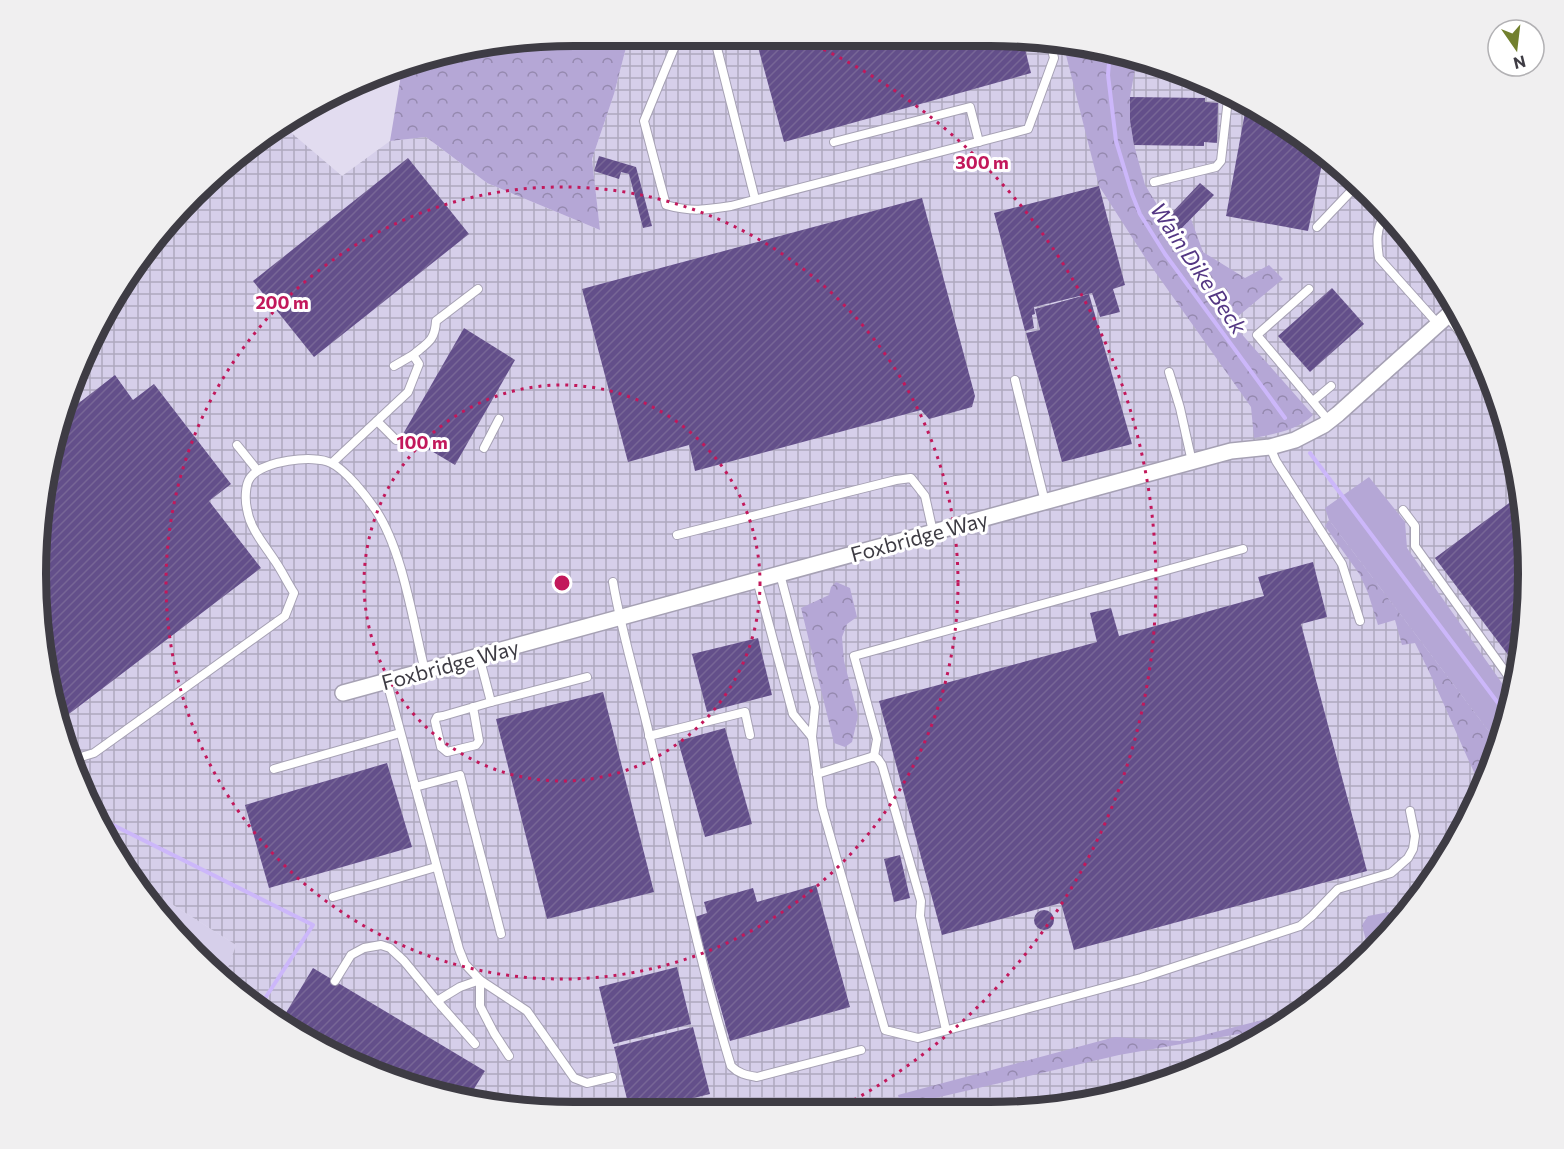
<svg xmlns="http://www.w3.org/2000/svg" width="1564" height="1149" font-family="Commissioner,sans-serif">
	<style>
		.built { fill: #d6cfea }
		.industrial { fill: url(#industrial-grid) }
		.grass { fill: #b5a7d6 }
		.forest { fill: url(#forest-crowns) }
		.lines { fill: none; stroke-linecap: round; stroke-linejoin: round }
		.stream { stroke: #ccb7fa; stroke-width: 4 }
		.building { fill: url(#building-hatch) }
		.service-casing { stroke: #a6a1b4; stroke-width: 10 }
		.minor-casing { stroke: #a6a1b4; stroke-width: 18 }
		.service { stroke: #fff; stroke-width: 8 }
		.minor { stroke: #fff; stroke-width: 15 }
		.ring { fill: none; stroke: #c2185b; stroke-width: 3; stroke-dasharray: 3 6 }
		.labels { text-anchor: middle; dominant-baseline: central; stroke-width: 6; stroke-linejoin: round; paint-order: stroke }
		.street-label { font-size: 21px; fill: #3e3c44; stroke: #fff }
		.water-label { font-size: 22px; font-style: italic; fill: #533683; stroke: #fff }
		.rim { fill: none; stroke: #3e3c44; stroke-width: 8 }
		.centre { fill: #c2185b; stroke: #fff; stroke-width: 3 }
		.ring-label { font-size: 18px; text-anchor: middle; font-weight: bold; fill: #c2185b; stroke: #fff; stroke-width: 6; stroke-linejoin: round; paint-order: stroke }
	</style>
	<defs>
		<pattern id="industrial-grid" width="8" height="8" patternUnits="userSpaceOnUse" patternTransform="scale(1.5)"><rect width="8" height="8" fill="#d6cfea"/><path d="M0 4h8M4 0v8" fill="none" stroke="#afa9bf"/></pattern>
		<pattern id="forest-crowns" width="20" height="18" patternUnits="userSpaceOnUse" patternTransform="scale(1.5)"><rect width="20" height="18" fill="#b5a7d6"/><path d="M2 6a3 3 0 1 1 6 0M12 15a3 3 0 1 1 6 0" fill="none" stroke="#9589af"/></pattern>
		<pattern id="building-hatch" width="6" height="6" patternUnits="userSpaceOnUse" patternTransform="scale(1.5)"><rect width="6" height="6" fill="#634f8a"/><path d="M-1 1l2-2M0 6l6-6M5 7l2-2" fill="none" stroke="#776696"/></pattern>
	</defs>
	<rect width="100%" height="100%" fill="#e2dcf0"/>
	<polygon class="built" points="134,880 236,945 223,982 148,903"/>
	<polygon class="industrial" points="629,36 1024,37 1129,54 1288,127 1417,246 1472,336 1510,435 1527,539 1523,644 1500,747 1456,843 1395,929 1318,1002 1196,1072 1005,1109 539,1112 435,1095 336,1057 223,982 236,945 134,880 77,780 41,644 46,470 91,337 169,220 276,127 281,124 342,176 390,141 426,137 487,183 600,230 592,159 614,94"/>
	<polygon class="grass" points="1369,477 1405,522 1407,548 1511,696 1500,746 1329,520 1325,508"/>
	<g class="forest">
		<polygon points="574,36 629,36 614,94 592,159 600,230 487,183 426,137 390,141 402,69 435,54"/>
		<path d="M1063,43L1129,54L1137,58L1130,97V121L1134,145L1145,185L1166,219L1179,231L1191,219L1203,252L1245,278L1269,265L1283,279L1231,322L1313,415C1298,430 1274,434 1254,438L1251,407L1146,259L1099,186Z"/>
		<path d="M1329,520L1500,746L1481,787C1458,739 1439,690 1415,643L1402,645L1395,620L1378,625L1368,593L1360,575L1325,526Z"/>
		<polygon points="836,582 850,588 857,617 847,624 842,637 844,661 858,716 852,742 845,747 834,743 801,608 829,595 831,587"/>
		<polygon points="1389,912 1394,930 1369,953 1362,925 1368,916"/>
		<polygon points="1305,1009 1277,1025 1261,1030 1119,1055 901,1106 898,1095 1115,1037 1180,1041"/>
	</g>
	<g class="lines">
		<g class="stream">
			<polyline points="1110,51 1108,75 1116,141 1132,194 1140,214 1165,254 1285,418"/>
			<polyline points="1310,453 1507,715"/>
			<polyline points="99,818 313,925 260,1006"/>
		</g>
	</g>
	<g class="building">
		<polygon points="755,36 1022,37 1031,73 784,142"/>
		<polygon points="1130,97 1205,98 1205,102 1218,103 1217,143 1204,142 1204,146 1134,145 1130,121"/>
		<polygon points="1246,107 1288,127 1323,159 1308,231 1226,216"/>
		<polygon points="599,156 636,167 652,226 643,228 629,174 621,172 619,179 594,171"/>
		<polygon points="408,158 469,234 314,357 253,281"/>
		<polygon points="1200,183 1214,195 1179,231 1166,219"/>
		<polygon points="1099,186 1125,285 1113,289 1120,312 1100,317 1092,293 1034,307 1035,314 1032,315 1034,328 1025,331 994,213"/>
		<polygon points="922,198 975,396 972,407 929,419 921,410 695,471 689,445 628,462 582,289"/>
		<polygon points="1332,288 1364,324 1310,372 1278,336"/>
		<polygon points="1089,294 1132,444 1062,462 1026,333 1040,330 1035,309"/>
		<polygon points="464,328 515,360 455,465 403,434"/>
		<polygon points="115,375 133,400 154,384 231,484 209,501 261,568 61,720 41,644 46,470 66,413"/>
		<polygon points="1520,495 1527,539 1523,644 1518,668 1435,558"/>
		<polygon points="1313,562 1327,617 1301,624 1367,871 1074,950 1061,903 942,935 879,701 1097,642 1090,613 1111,608 1119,636 1264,596 1258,577"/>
		<polygon points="758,638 772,695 707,712 692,654"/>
		<polygon points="603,692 654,892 547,919 496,719"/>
		<polygon points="725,728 752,824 705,837 678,741"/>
		<polygon points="387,763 412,847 269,888 245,805"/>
		<polygon points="900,855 910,898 894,902 884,859"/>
		<polygon points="816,885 850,1007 730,1041 695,917 707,913 704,902 753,888 757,902"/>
		<circle cx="1044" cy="920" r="10"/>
		<polygon points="677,967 691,1024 613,1044 599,987"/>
		<polygon points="313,968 485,1071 467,1100 435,1095 336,1057 281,1021"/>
		<polygon points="693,1027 710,1094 641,1111 630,1111 614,1047"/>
	</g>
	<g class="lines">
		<g class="service-casing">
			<g id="service">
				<path d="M679,36L644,121L666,205C690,212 706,210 731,206L1028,129L1054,58L1050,41"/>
				<polyline points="714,36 755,199"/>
				<polyline points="1138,67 1160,69"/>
				<polyline points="834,142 970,107 979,142"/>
				<polyline points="1154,182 1216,167 1221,161 1228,99"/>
				<path d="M1385,217C1375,227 1377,245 1379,258L1438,324"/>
				<polyline points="1317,227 1354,188"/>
				<polyline points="1309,289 1257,335 1329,421"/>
				<polyline points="1447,316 1480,357"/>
				<path d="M413,355C427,343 435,341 436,321L478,289"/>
				<polyline points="1169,372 1180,408 1192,462"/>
				<polyline points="1015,380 1045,502"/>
				<polyline points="1313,401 1331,386"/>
				<polyline points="377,421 396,440"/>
				<polyline points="237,445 257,470"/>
				<polyline points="1270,447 1276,461 1342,564 1360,621"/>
				<polyline points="484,448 499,419"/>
				<polyline points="332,463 408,392 419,364 413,355 394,366"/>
				<polyline points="1403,510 1415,526 1415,546 1514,684"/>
				<polyline points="677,535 896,480 911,478 925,496 933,532"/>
				<polyline points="757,580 793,714 812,737 815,707 780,574"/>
				<path d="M613,582C622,635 638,685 650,738C676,847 698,958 731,1066C739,1074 746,1075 757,1077L861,1050"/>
				<polyline points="479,656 491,702 587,677"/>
				<polyline points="387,682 459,949 465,964 480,980 527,1011 574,1078 587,1083 612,1077"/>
				<polyline points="473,707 479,741 476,745 447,752 441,747 435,721 437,717 443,716 491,702"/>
				<polyline points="649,736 745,712 750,735"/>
				<polyline points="812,737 822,807 885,1030 918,1038 1141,978 1300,926 1312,916 1338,889 1391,873 1408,858 1413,849 1415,836 1410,811"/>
				<polyline points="874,756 877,739 854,656 1243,549"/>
				<path d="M71,760L94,753L285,616L294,593C287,582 282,571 275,561C264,544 250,529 247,509C245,501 245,485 250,478C261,461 314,454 331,463C346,470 366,496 375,509C403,550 413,623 425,671"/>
				<polyline points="274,769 400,733"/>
				<polyline points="817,774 874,756 878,759 882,765 921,901 920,916 946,1030"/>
				<polyline points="415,787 460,775 501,934"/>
				<polyline points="333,897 436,867"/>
				<path d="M169,925C185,933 193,937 197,955"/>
				<polyline points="335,981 351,955 364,948 381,945 390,948 404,961 437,1001 460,987 480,980 480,1006 494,1033 509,1056"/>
				<polyline points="437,1001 475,1044"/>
			</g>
		</g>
		<g class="minor-casing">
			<polyline id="minor" points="343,693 1231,451 1270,447 1295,440 1324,425 1338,414 1455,309"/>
		</g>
		<use href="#service" class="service"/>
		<use href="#minor" class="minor"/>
	</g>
	<g class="ring">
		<circle cx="562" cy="583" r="198"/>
		<circle cx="562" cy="583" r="396"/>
		<path d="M799 38A594 594 0 0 1 841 1107"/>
	</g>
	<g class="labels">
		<g class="street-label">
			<text transform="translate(919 536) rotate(-15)">Foxbridge Way</text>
			<text transform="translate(450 664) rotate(-15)">Foxbridge Way</text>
		</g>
		<g class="water-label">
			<text transform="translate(1199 268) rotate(56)">Wain Dike Beck</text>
		</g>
	</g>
	<path d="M0 0H1564V1149H0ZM574 46H990A528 528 0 0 1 1518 574V574A528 528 0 0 1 990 1102H574A528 528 0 0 1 46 574V574A528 528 0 0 1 574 46Z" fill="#f0eff0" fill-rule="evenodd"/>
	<path class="rim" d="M574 46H990A528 528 0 0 1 1518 574V574A528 528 0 0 1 990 1102H574A528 528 0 0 1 46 574V574A528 528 0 0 1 574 46Z"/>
	<circle cx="562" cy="583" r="9" class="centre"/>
	<g class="ring-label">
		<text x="982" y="169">300 m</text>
		<text x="282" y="309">200 m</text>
		<text x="422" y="449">100 m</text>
	</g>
	<g transform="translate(1516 48) rotate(166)"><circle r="28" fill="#ffffff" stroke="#b2b1b4" stroke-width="1.5"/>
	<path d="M0-4.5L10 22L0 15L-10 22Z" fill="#72802e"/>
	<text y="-9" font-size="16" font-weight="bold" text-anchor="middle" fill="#3e3c44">N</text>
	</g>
</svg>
